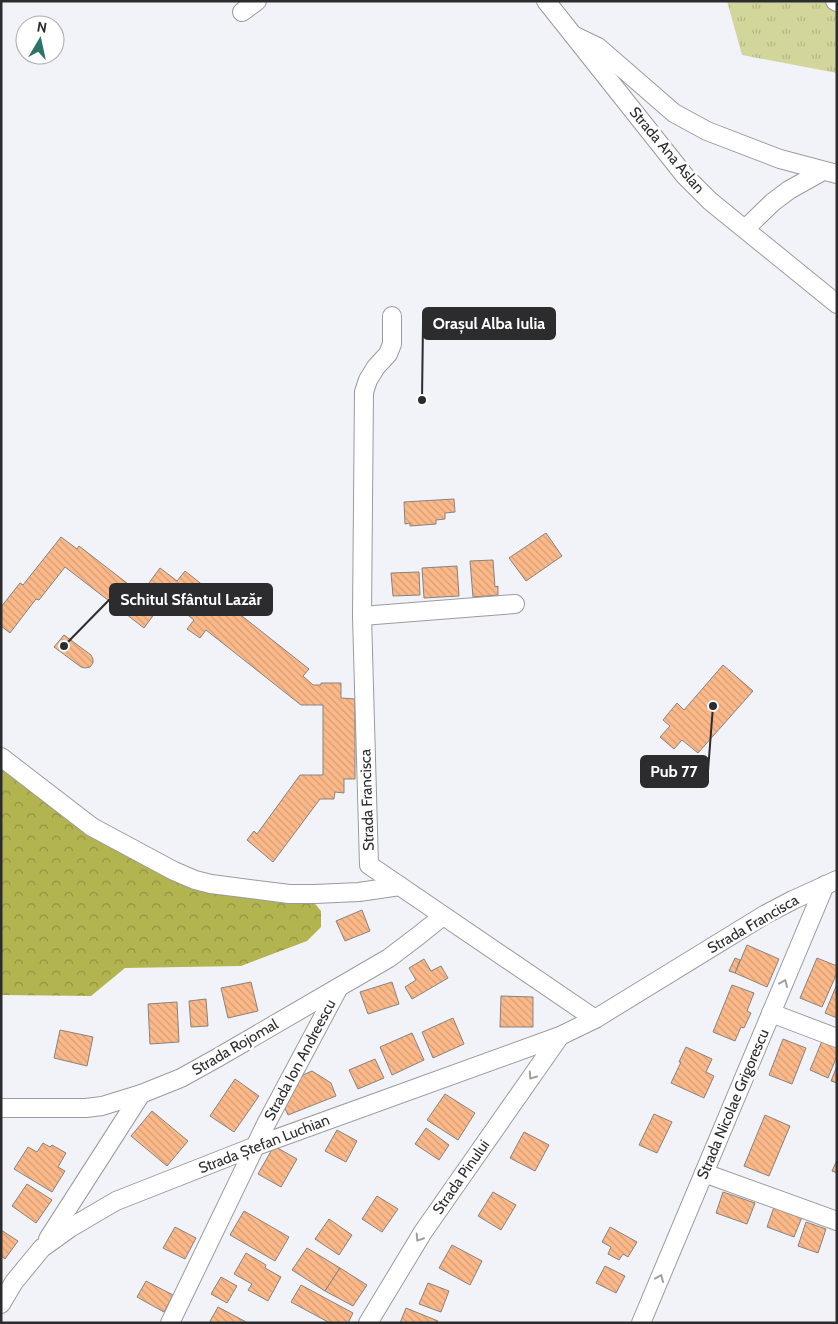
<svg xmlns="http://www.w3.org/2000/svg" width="838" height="1324" font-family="Cabin,sans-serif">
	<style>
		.grass { fill: url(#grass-tufts) }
		.forest { fill: url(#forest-crowns) }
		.building { fill: url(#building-back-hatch); stroke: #878380 }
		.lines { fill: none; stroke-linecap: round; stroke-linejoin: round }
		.street-casing { stroke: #9a9b9f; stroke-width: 20 }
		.street { stroke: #fff; stroke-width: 18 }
		.oneway { stroke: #a0a0a1 }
		.labels { text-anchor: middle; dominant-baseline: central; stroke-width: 5; stroke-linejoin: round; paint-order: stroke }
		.street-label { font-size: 15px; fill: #2c2c2e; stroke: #fff }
		.leader { fill: none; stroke: #2c2c2e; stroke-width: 2 }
		.callout-dot { fill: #2c2c2e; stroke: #fff; stroke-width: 2 }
		.callout { fill: #2c2c2e; stroke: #2c2c2e; stroke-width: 2 }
		.callout-label { font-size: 16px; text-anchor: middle; font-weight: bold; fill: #fff }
	</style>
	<defs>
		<pattern id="grass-tufts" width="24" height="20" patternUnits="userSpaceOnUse" patternTransform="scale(1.25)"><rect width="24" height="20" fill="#d3d69a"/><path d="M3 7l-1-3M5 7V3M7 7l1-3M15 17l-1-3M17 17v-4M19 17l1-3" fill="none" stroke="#b5b885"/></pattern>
		<pattern id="forest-crowns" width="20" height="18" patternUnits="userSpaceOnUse" patternTransform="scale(1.25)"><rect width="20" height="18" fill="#b2b54f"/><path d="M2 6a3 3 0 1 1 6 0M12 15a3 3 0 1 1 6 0" fill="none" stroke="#919342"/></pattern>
		<pattern id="building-back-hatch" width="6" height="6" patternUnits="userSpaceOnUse" patternTransform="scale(1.25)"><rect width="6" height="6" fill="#fbb888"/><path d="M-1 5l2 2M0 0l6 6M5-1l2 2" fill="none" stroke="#d79e76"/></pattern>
	</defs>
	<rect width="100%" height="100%" fill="#f2f3f8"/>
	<polygon class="grass" points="727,1 837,1 837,73 742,55"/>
	<polygon class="forest" points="1,749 83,814 160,859 206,878 312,900 321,911 321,927 307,941 241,966 125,968 91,996 1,995"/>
	<g class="building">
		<polygon points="454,499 455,512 445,513 445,519 436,520 436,524 410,526 410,523 405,524 404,502"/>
		<polygon points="546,533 562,556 526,581 509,558"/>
		<polygon points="61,537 77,549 79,546 141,594 126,614 65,567 39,600 36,599 10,633 1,626 1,607 20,583 23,585"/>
		<polygon points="493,560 495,587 498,586 498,595 473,597 470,561"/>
		<polygon points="457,566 459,596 424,598 422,568"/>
		<polygon points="160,568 177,581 185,571 309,669 303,676 313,685 321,685 321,683 341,683 341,698 355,699 355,779 344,779 344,793 335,792 334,799 320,799 273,862 247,840 254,831 257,834 300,775 323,775 323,705 301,705 206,630 200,638 187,629 194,620 166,598 144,628 126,614"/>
		<polygon points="419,572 420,595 393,596 391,573"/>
		<polygon points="64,635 91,655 93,659 93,663 90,667 85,668 81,667 54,647"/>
		<polygon points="723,665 753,691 698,753 682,740 674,749 660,737 670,726 663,720 677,703 684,710"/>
		<polygon points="362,910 370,931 345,941 336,921"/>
		<polygon points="747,945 779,959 767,987 735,973"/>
		<polygon points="735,958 740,960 735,973 729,971"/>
		<polygon points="817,958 837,966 837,973 822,1007 800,998"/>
		<polygon points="424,959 431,971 441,966 448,978 412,999 405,987 416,980 409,968"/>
		<polygon points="251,982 258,1011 228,1018 221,988"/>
		<polygon points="392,982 399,1004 368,1014 360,992"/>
		<polygon points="837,984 837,1018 825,1013"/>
		<polygon points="732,985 754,993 747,1011 751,1013 744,1028 741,1027 735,1041 713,1032"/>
		<polygon points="501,996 533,997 533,1027 500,1027"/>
		<polygon points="206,999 208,1026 191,1027 189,1001"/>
		<polygon points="177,1002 179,1042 150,1044 148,1004"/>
		<polygon points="453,1018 464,1044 433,1058 422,1032"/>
		<polygon points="60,1030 93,1037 87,1066 54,1058"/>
		<polygon points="412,1033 424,1060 392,1075 380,1047"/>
		<polygon points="783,1039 806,1048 792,1084 769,1075"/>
		<polygon points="822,1041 837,1047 837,1056 828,1078 810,1070"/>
		<polygon points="686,1047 712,1059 706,1072 714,1076 704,1098 671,1083 681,1062 679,1062"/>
		<polygon points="375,1059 384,1078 358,1089 349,1070"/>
		<polygon points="837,1066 837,1083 831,1081"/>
		<polygon points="312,1071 331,1083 336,1096 288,1115 282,1102 296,1078"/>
		<polygon points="235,1079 259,1096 234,1132 210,1116"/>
		<polygon points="445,1094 475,1113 458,1140 427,1120"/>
		<polygon points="152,1111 188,1141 167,1166 131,1136"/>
		<polygon points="654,1114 672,1122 657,1153 639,1145"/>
		<polygon points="765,1115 790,1126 769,1176 744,1166"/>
		<polygon points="426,1128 449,1145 439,1160 415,1144"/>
		<polygon points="337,1130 357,1141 346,1162 325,1151"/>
		<polygon points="524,1132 549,1145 535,1171 510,1158"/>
		<polygon points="43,1143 50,1147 52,1145 66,1153 58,1167 65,1171 52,1192 14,1169 28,1147 37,1152"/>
		<polygon points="274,1146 297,1159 281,1187 258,1174"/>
		<polygon points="837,1160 837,1173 832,1171"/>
		<polygon points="27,1184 52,1200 36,1223 12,1206"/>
		<polygon points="493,1192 516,1205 501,1230 478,1216"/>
		<polygon points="723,1192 755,1203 747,1224 716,1213"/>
		<polygon points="377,1196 398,1209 382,1232 362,1219"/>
		<polygon points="774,1207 802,1217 794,1237 767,1227"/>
		<polygon points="244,1211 289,1237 275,1261 230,1235"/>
		<polygon points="329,1219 352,1235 339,1255 315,1239"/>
		<polygon points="806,1222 826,1229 818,1253 798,1246"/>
		<polygon points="175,1227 196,1238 185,1259 163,1248"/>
		<polygon points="610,1227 637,1242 628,1257 623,1254 619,1260 608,1254 611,1247 602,1242"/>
		<polygon points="1,1230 18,1241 5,1259 1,1256"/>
		<polygon points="452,1245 482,1261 470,1285 439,1268"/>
		<polygon points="307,1248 340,1268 325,1291 292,1270"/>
		<polygon points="246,1253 266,1265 265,1268 281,1277 268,1301 248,1290 252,1284 234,1274"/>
		<polygon points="605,1266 625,1276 616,1293 596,1283"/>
		<polygon points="340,1268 367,1285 353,1306 325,1291"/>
		<polygon points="221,1277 237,1286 227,1303 211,1294"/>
		<polygon points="146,1281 173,1295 164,1312 137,1297"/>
		<polygon points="428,1283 449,1291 441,1312 419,1304"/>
		<polygon points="301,1285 353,1313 348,1323 330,1323 291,1302"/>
		<polygon points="218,1307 248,1323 209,1323"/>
		<polygon points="406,1308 438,1321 437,1323 400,1323"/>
	</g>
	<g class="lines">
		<g class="street-casing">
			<g id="street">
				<polyline points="546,1 573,35 598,47 674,113 707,131 780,159 837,174"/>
				<polyline points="835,1 837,2"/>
				<polyline points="242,12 257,1"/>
				<polyline points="573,35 685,176 710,201 837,304"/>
				<polyline points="745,229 773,202 789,190 823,171"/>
				<polyline points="392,316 392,344 388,354 376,367 368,380 364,392 362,616 369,865 595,1019"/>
				<polyline points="362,616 515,604"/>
				<polyline points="1,757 92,827 174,871 195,880 211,884 289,894 315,894 359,892 400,886"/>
				<polyline points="771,1013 837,1038"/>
				<polyline points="1,1108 86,1108 102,1106 141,1094 181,1078 217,1058 389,958 418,936 443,916"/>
				<polyline points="704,1173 837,1221"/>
				<polyline points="48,1239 141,1094"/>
				<polyline points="1,1304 14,1282 42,1248 70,1228 116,1201 256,1146 560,1036 595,1019 766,914 793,900 837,880"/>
				<polyline points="170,1323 266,1124 339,987"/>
				<polyline points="368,1323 423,1232 560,1036"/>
				<polyline points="641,1323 825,885"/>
			</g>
		</g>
		<use href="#street" class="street"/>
	</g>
	<defs><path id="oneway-chevron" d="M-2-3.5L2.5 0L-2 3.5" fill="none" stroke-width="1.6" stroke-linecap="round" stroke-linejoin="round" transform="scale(1.25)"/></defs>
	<g class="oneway">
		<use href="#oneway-chevron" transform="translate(784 983) rotate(-67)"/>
		<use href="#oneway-chevron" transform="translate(532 1076) rotate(125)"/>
		<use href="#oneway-chevron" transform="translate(419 1238) rotate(123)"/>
		<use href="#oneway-chevron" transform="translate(660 1278) rotate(-67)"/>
	</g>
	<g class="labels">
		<g class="street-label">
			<text transform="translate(667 150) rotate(50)">Strada Ana Aslan</text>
			<text transform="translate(367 800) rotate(-92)">Strada Francisca</text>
			<text transform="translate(753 924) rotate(-30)">Strada Francisca</text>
			<text transform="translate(235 1047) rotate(-30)">Strada Rojomal</text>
			<text transform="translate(300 1060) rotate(-62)">Strada Ion Andreescu</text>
			<text transform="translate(733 1104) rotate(-67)">Strada Nicolae Grigorescu</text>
			<text transform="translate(264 1144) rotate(-21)">Strada Ștefan Luchian</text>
			<text transform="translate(461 1177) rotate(-55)">Strada Pinului</text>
		</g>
	</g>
	<path class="leader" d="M422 400L423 323M64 646L110 599M713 706L708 771"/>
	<g class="callout-dot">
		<circle cx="422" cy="400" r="5"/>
		<circle cx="64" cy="646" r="5"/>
		<circle cx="713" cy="706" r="5"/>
	</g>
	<g class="callout">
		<rect x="423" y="308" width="132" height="31" rx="5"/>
		<rect x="110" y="584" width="162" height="31" rx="5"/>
		<rect x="641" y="756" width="67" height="31" rx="5"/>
	</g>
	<g class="callout-label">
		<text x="489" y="329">Orașul Alba Iulia</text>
		<text x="191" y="605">Schitul Sfântul Lazăr</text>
		<text x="674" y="777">Pub 77</text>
	</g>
	<rect width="838" height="1324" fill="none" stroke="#2c2c2e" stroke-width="5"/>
	<g transform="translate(40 40) rotate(9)"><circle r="24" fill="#ffffff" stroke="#ababab"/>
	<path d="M0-4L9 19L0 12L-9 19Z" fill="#2c736a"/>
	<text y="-8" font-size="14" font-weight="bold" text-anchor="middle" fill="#2c2c2e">N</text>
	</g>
</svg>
